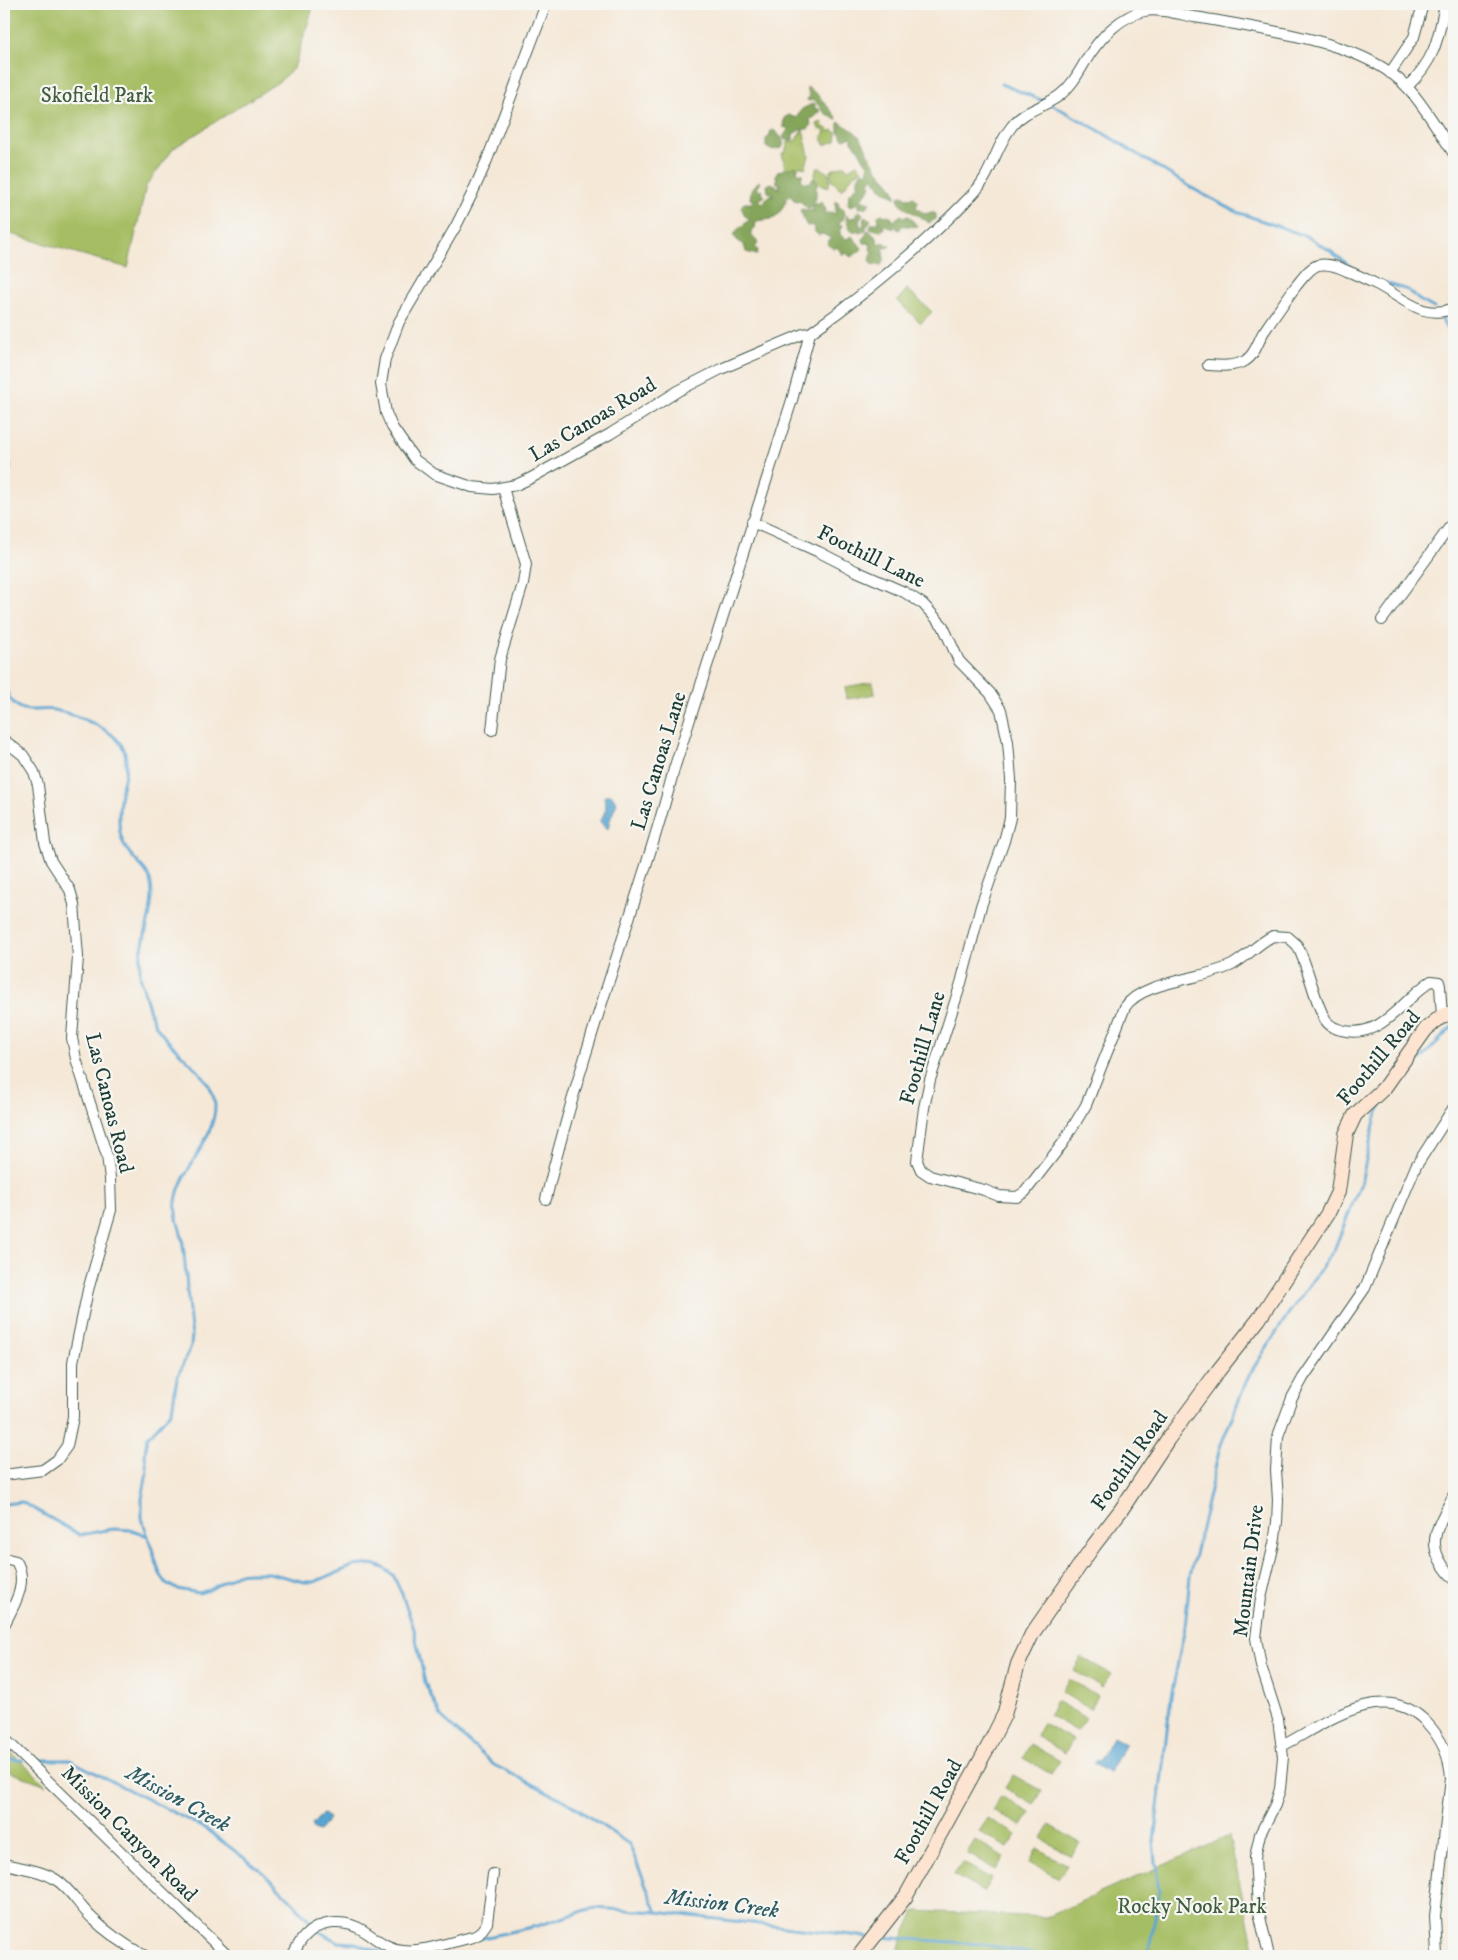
<svg xmlns="http://www.w3.org/2000/svg" width="1458" height="1960" font-family="'IM FELL DW Pica',serif">
	<style>
		.green { fill: #a6be64; stroke: #627e4c }
		.forest { fill: #84a55a; stroke: #527147 }
		.water { fill: #58a4d1; stroke: #3c7082 }
		.lines { fill: none; stroke-linecap: round; stroke-linejoin: round }
		.stream { stroke: #58a4d1; stroke-width: 3 }
		.street-casing { stroke: #3f574c; stroke-width: 12 }
		.secondary-casing { stroke: #3f574c; stroke-width: 16 }
		.street { stroke: #fff; stroke-width: 10 }
		.secondary { stroke: #fde4d1; stroke-width: 14 }
		.labels { text-anchor: middle; dominant-baseline: central; stroke-width: 4.5; stroke-linejoin: round; paint-order: stroke }
		.park-label { font-size: 21px; fill: #415d40; stroke: #f6f6f2 }
		.street-label { font-size: 21px; fill: #1f3d34; stroke: #f6f6f2 }
		.water-label { font-size: 22px; font-style: italic; fill: #305c63; stroke: #f6f6f2 }
	</style>
	<rect width="100%" height="100%" fill="#f6f6f2"/>
	<filter id="ink" filterUnits="userSpaceOnUse"><feTurbulence type="fractalNoise" baseFrequency=".02" numOctaves="2"/><feDisplacementMap in="SourceGraphic" scale="10" xChannelSelector="R" yChannelSelector="G"/><feConvolveMatrix kernelMatrix="1 2 1 2 8 2 1 2 1" color-interpolation-filters="sRGB"/></filter>
	<filter id="wash" filterUnits="userSpaceOnUse"><feTurbulence type="fractalNoise" baseFrequency=".0096" numOctaves="4" result="noise"/><feDisplacementMap in="SourceGraphic" scale="20" xChannelSelector="R" yChannelSelector="G"/><feGaussianBlur stdDeviation="1.12" result="paint"/><feColorMatrix in="noise" values="0 0 0 0 0 0 0 0 0 0 0 0 0 0 0 0 0 1.4 0 .05"/><feComposite in="paint" operator="in"/></filter>
	<g filter="url(#wash)">
		<rect width="100%" height="100%" fill="#f5e8d7"/>
		<g class="green">
			<polygon points="4,4 314,4 294,68 280,81 174,148 146,186 128,268 4,232"/>
			<polygon points="822,122 822,126 829,130 829,132 833,130 837,133 836,141 824,145 822,136 825,132 823,129 819,129 817,124"/>
			<polygon points="803,129 809,156 805,168 799,166 797,171 786,173 782,153 785,153 788,142 795,141"/>
			<polygon points="857,164 862,169 853,176 842,190 832,181 830,171 836,168 845,165 847,170"/>
			<polygon points="820,167 829,174 830,181 828,187 813,181 817,168"/>
			<polygon points="907,289 932,312 921,323 897,301"/>
			<polygon points="873,682 875,694 847,699 845,687"/>
			<polygon points="1081,1657 1111,1674 1102,1687 1074,1671"/>
			<polygon points="1069,1679 1098,1696 1090,1709 1061,1692"/>
			<polygon points="1056,1701 1086,1718 1077,1731 1049,1715"/>
			<polygon points="1043,1723 1073,1740 1065,1753 1036,1736"/>
			<polygon points="1030,1744 1060,1761 1051,1774 1023,1758"/>
			<polygon points="4,1746 47,1785 4,1770"/>
			<polygon points="1013,1775 1042,1791 1034,1805 1005,1788"/>
			<polygon points="1001,1796 1030,1813 1022,1826 993,1810"/>
			<polygon points="987,1818 1017,1835 1008,1848 979,1832"/>
			<polygon points="1050,1825 1080,1843 1071,1856 1042,1839"/>
			<polygon points="1229,1836 1256,1956 924,1956 898,1949 915,1911 1046,1917"/>
			<polygon points="975,1840 1004,1857 996,1870 967,1853"/>
			<polygon points="1037,1848 1067,1865 1059,1878 1030,1862"/>
			<polygon points="962,1862 991,1879 983,1892 954,1875"/>
		</g>
		<g class="forest">
			<polygon points="807,87 818,95 837,118 836,120 825,113 814,100 808,101 807,99 810,96 807,90"/>
			<polygon points="812,104 815,104 815,109 819,109 820,111 815,117 810,119 811,126 808,129 802,129 793,134 793,140 785,140 783,137 788,130 787,128 783,127 784,118 789,115 796,118 802,109"/>
			<path d="M840,122C845,127 852,128 858,135C868,147 868,158 878,170C885,179 896,186 896,198L889,193L885,192L873,178L869,182L871,186C869,192 861,197 861,201H867L870,203L867,207L859,208V203L850,206L848,204L849,194L858,185V178L861,172L864,171L866,174L869,166C862,159 860,148 852,142V139L850,137L844,139L841,137V134L838,132V123Z"/>
			<path d="M773,130C779,134 786,140 782,148L771,150L766,147V139L770,136V132Z"/>
			<polygon points="796,166 798,173 803,174 801,178 803,182 809,183 812,179 815,179 819,184 816,187 816,198 811,208 807,208 801,202 794,200 790,195 786,198 786,201 779,214 771,219 756,221 755,229 751,231 751,236 756,239 758,243 755,248 758,250 757,255 746,252 744,245 737,240 734,236 735,232 750,219 745,216 741,207 744,203 752,203 754,201 750,199 751,190 759,181 760,183 757,189 763,191 762,194 765,196 758,201 763,203 769,195 772,197 773,194 768,192 767,185 770,183 776,185 779,189 779,186 781,185 777,183 776,175 778,171"/>
			<path d="M903,195L907,198L914,197L918,201L916,208L925,214L932,212L936,214V219L929,223C918,213 907,214 898,199L900,196Z"/>
			<polygon points="822,202 826,210 825,214 831,212 836,214 835,202 838,202 839,207 843,208 845,214 843,220 839,221 838,224 842,225 842,228 840,230 840,235 846,239 852,236 862,248 860,251 851,257 846,253 843,255 837,247 834,249 827,244 828,241 832,239 823,234 818,235 815,232 813,225 807,226 803,219 803,216 800,212 801,209 814,211 812,208 816,203"/>
			<polygon points="860,211 863,214 859,222 861,227 863,226 865,216 871,220 866,227 866,231 859,233 859,229 855,232 851,231 846,220 847,215 849,218 856,217 856,213"/>
			<path d="M882,214L885,216L888,215L892,218V222L901,215L904,217L909,216L917,226C911,228 907,225 901,226L900,230L897,229L896,226L893,229L883,224L884,229L880,231L869,228L872,223H879L878,216Z"/>
			<polygon points="868,230 877,238 878,244 883,242 890,246 883,249 884,260 881,265 872,265 870,261 872,252 870,249 871,245 868,243 864,243 863,240"/>
		</g>
		<g class="water">
			<polygon points="606,795 612,795 617,803 610,820 608,829 600,822 606,809 604,797"/>
			<polygon points="1113,1737 1126,1744 1109,1773 1094,1764 1096,1760 1099,1761"/>
			<polygon points="323,1813 329,1818 319,1832 314,1830 312,1825"/>
		</g>
		<g class="lines">
			<g class="stream">
				<polyline points="1001,84 1046,102"/>
				<polyline points="1051,104 1098,130 1197,191 1237,212 1306,236 1329,250 1354,269"/>
				<polyline points="1382,282 1408,290 1419,300 1434,308"/>
				<polyline points="1440,313 1444,324 1454,341"/>
				<polyline points="4,447 10,467 4,493"/>
				<path d="M4,681C6,690 8,699 16,705C26,714 42,708 54,710C74,714 120,730 125,753C128,766 124,779 121,792C119,806 117,829 123,842C128,858 149,867 151,884C156,912 138,944 140,973C141,983 148,1005 151,1015C162,1048 215,1071 215,1106C215,1137 187,1163 178,1192C171,1215 181,1224 183,1245C187,1275 187,1305 192,1335L191,1346L177,1378L172,1411L147,1438L145,1455L147,1472L142,1499V1518L160,1574L167,1584L177,1589L199,1593L209,1590L237,1574L248,1573H269L305,1582H314L353,1566L373,1564L384,1568L393,1575L402,1594L414,1629L425,1683L441,1717L494,1765L564,1800L629,1844L657,1912"/>
				<polyline points="1393,1087 1454,1025"/>
				<polyline points="4,1504 22,1502 80,1535 112,1529 132,1530 148,1536"/>
				<polyline points="4,1759 23,1760"/>
				<polyline points="29,1760 70,1760 206,1829 260,1870 291,1900 320,1932 338,1942 355,1943 391,1956"/>
				<polyline points="879,1937 981,1944 1042,1956"/>
				<polyline points="478,1939 537,1926 593,1908 657,1912 868,1937"/>
				<polyline points="1143,1956 1149,1949 1159,1895 1154,1841 1171,1697 1185,1627 1190,1576 1220,1447 1249,1375 1287,1316 1334,1250 1361,1183 1375,1120 1385,1095"/>
			</g>
		</g>
	</g>
	<g filter="url(#ink)">
		<g class="lines">
			<g class="street-casing">
				<g id="street">
					<path d="M546,4L487,160L472,194L456,226L399,322L385,359L381,384L386,413L392,427L415,460L434,474L472,487L493,489L516,485L531,478L610,434L678,391L721,369L803,334L810,333C868,292 923,246 972,195C992,175 995,147 1012,126C1024,110 1045,107 1060,95C1074,84 1080,69 1090,54C1102,36 1121,16 1144,11C1159,8 1179,14 1194,17C1220,21 1246,26 1272,31C1315,39 1374,53 1406,86C1423,103 1440,133 1454,154"/>
					<polyline points="1390,73 1414,37 1423,4"/>
					<path d="M1407,87C1435,60 1438,40 1445,4"/>
					<path d="M1208,365C1221,366 1233,367 1245,361C1255,355 1258,342 1263,333C1274,317 1285,301 1296,286C1302,279 1309,268 1318,265C1327,263 1339,267 1347,271C1358,275 1368,280 1378,285C1403,298 1424,321 1454,308"/>
					<path d="M752,522L819,552L856,571L904,592L923,604L943,626L959,661L990,693L1001,710L1008,742L1011,779L1010,818L1004,841L981,906L961,983L930,1080L924,1108L917,1161L921,1170L930,1176L984,1190L999,1196L1017,1197L1025,1192L1063,1143L1086,1105L1125,1007C1143,980 1203,980 1232,965C1247,957 1258,943 1273,936L1288,937L1297,945C1308,966 1312,991 1322,1013C1325,1022 1332,1028 1341,1030C1381,1041 1403,999 1431,981L1439,982L1440,986L1442,1016"/>
					<polyline points="1382,620 1454,521"/>
					<polyline points="492,730 500,659 523,584 526,564 503,488"/>
					<polyline points="4,740 23,755 34,772 38,785 45,843 51,861 70,890 74,904 78,957 72,1038 76,1059 107,1156 110,1178 111,1210 88,1290 73,1362 73,1417 67,1446 57,1460 43,1470 4,1475"/>
					<path d="M546,1199C568,1106 598,1014 628,922C644,871 661,821 674,769L792,400L810,333"/>
					<path d="M1454,1494C1436,1531 1422,1545 1454,1579"/>
					<path d="M4,1558L16,1561C29,1582 14,1606 4,1625"/>
					<polyline points="4,1738 228,1956"/>
					<path d="M1282,1746C1324,1724 1384,1677 1427,1723C1442,1739 1450,1756 1451,1778L1435,1916L1437,1956"/>
					<path d="M4,1864C21,1868 40,1870 55,1879C71,1889 79,1906 92,1918C107,1933 127,1946 145,1956"/>
					<path d="M292,1956C296,1950 299,1942 304,1937C319,1920 346,1919 364,1931C377,1939 386,1948 402,1950C422,1953 453,1941 473,1937L479,1934L487,1923L493,1874"/>
					<polyline points="1269,1956 1258,1908 1255,1857 1260,1834 1275,1805 1280,1789 1283,1757 1278,1719 1261,1666 1256,1638 1261,1598 1274,1544 1277,1522 1278,1500 1276,1470 1278,1436 1292,1398 1303,1378 1365,1288 1416,1166 1454,1107"/>
				</g>
			</g>
			<g class="secondary-casing">
				<polyline id="secondary" points="859,1956 906,1896 989,1745 1004,1715 1018,1664 1032,1634 1094,1545 1121,1510 1168,1439 1218,1371 1259,1319 1328,1213 1338,1192 1346,1134 1355,1115 1384,1088 1426,1029 1442,1016 1454,1012"/>
			</g>
			<use href="#street" class="street"/>
			<use href="#secondary" class="secondary"/>
		</g>
	</g>
	<g class="labels">
		<g class="park-label">
			<text x="97" y="96">Skofield Park</text>
			<text x="1192" y="1907">Rocky Nook Park</text>
		</g>
		<g class="street-label">
			<text transform="translate(593 420) rotate(-31)">Las Canoas Road</text>
			<text transform="translate(871 557) rotate(26)">Foothill Lane</text>
			<text transform="translate(659 761) rotate(-73)">Las Canoas Lane</text>
			<text transform="translate(923 1048) rotate(-74)">Foothill Lane</text>
			<text transform="translate(1379 1058) rotate(-50)">Foothill Road</text>
			<text transform="translate(109 1103) rotate(76)">Las Canoas Road</text>
			<text transform="translate(1130 1461) rotate(-55)">Foothill Road</text>
			<text transform="translate(1249 1571) rotate(-83)">Mountain Drive</text>
			<text transform="translate(929 1812) rotate(-61)">Foothill Road</text>
			<text transform="translate(129 1834) rotate(45)">Mission Canyon Road</text>
		</g>
		<g class="water-label">
			<text transform="translate(178 1799) rotate(29)">Mission Creek</text>
			<text transform="translate(722 1904) rotate(7)">Mission Creek</text>
		</g>
	</g>
	<rect width="1458" height="1960" fill="none" stroke="#f6f6f2" stroke-width="20"/>
</svg>
